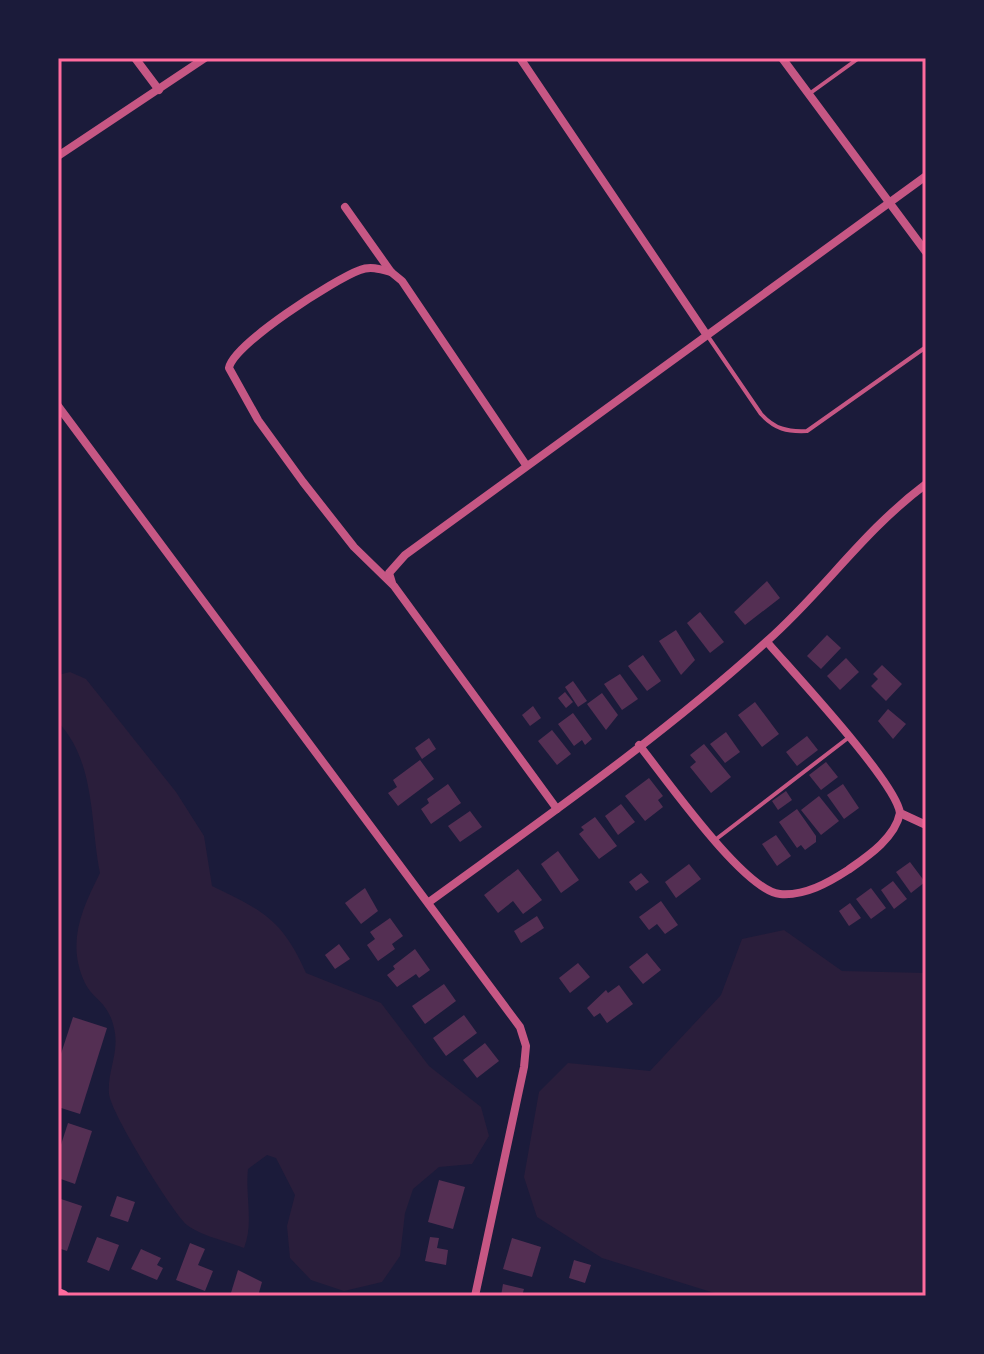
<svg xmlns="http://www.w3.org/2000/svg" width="984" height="1354" font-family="'Space Grotesk',sans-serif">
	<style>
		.green { fill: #2a1e3b }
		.building { fill: #542f53 }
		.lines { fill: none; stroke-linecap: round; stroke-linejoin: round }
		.service { stroke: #c65784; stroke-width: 4 }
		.minor { stroke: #c65784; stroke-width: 8 }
		.secondary { stroke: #ff6b9d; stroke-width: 12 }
		.neatline { fill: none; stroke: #ff6b9d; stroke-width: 3 }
	</style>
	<rect width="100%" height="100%" fill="#1b1b3a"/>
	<g class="green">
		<path d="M70,672L86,679L176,792L204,836L212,886C263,911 282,919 306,973L381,1003L429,1066L481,1107L489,1136L472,1164L439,1167L413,1189L405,1213L400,1256L382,1282L344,1291L311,1280L290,1258L287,1226L295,1195L276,1158L267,1155L248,1169C245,1196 254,1223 244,1248C227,1241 201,1236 187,1225C172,1212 111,1113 109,1094C107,1071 120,1052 114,1028C108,1001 94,1001 85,983C66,943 82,909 100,873C90,823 96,762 58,722V675Z"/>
		<polygon points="784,930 842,971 926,973 926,1296 724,1296 602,1258 537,1217 524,1177 539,1092 568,1063 650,1071 721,995 742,939"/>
	</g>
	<g class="building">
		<polygon points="767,581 780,598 745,625 734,612"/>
		<polygon points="700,612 724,642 710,653 687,623"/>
		<polygon points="676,630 695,660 681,675 659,641"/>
		<polygon points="827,635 841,648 821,669 807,656"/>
		<polygon points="643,655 661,681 647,691 628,666"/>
		<polygon points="846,658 859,672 840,690 827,676"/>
		<polygon points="882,665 902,684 886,701 871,686 878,679 873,674"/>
		<polygon points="620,674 638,699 622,710 604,684"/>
		<polygon points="573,681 587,701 578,707 565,687"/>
		<polygon points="565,692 573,702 566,708 558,698"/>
		<polygon points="602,693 618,715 606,730 587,704"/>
		<polygon points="755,702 779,734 762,747 738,715"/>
		<polygon points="533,706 541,718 530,726 522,715"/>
		<polygon points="888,709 906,724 893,739 878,721"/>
		<polygon points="573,713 592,739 585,745 582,740 574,746 558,724"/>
		<polygon points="552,730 571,754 557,765 538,741"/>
		<polygon points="726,732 740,752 725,763 710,744"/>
		<polygon points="807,736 818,750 797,766 786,752"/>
		<polygon points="429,738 436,749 422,759 415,748"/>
		<polygon points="704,744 731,777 711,793 690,767 696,762 690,755"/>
		<polygon points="420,760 434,779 398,806 388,793 397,787 393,780"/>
		<polygon points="826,762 838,777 821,790 809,775"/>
		<polygon points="649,778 663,796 658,800 663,807 645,821 625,796"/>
		<polygon points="448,784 461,803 431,824 421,809 429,803 427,799"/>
		<polygon points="843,784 859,808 844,819 827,795"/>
		<polygon points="786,791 792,800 778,810 772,801"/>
		<polygon points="819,796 839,821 821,835 801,810"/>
		<polygon points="621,804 635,822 618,835 605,816"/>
		<polygon points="797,809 816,836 816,842 805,850 801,845 797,848 779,822"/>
		<polygon points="470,811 482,827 460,842 448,826"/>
		<polygon points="595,817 617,846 599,859 579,834 584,830 581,827"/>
		<polygon points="776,835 791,856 777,866 762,844"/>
		<polygon points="558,851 579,880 561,893 541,864"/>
		<polygon points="910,862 925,882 911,893 896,872"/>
		<polygon points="689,864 701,879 676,898 665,882"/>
		<polygon points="518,869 542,900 523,914 513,901 498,913 484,895"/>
		<polygon points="641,873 649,882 636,891 629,882"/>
		<polygon points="893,881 907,899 894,909 881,890"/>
		<polygon points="365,888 378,911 361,924 345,903"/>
		<polygon points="871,888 886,908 871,919 856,899"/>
		<polygon points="661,901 678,925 665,934 657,924 649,930 639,917"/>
		<polygon points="850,903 861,918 849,926 839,911"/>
		<polygon points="537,916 544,928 521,943 514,931"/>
		<polygon points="390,918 403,936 392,944 395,949 378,961 367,945 375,939 370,932"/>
		<polygon points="339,944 350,959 335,969 325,955"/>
		<polygon points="415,949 430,970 419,978 416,974 397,987 387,975 395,969 393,966"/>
		<polygon points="647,953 661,970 643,984 629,967"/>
		<polygon points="578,963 590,977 570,993 559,978"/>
		<polygon points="444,984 456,1001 425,1024 412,1006"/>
		<polygon points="619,985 633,1004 607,1023 600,1013 594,1017 587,1008 606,990 608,993"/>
		<polygon points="464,1015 477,1033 446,1056 433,1038"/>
		<polygon points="73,1017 107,1028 80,1114 58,1107 58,1063"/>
		<polygon points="485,1043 499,1061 477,1078 463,1060"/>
		<polygon points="68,1123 92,1131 75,1184 58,1178 58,1154"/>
		<polygon points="439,1180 465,1187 453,1229 428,1222"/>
		<polygon points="117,1196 135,1202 128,1222 110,1216"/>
		<polygon points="58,1198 82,1206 67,1251 58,1248"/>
		<polygon points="97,1237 119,1245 109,1271 87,1262"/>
		<polygon points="430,1237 439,1238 437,1248 448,1250 446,1265 425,1261"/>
		<polygon points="512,1238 541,1247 532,1277 503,1269"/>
		<polygon points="190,1243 205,1249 198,1265 213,1271 205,1291 176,1280"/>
		<polygon points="141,1249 161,1258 157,1265 163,1268 157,1280 131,1269"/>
		<polygon points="574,1260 591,1265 585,1283 569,1278"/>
		<polygon points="238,1270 262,1282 258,1296 230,1296"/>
		<polygon points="503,1284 524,1289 522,1296 501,1296"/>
	</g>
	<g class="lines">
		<g class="service">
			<polyline points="809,94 859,58"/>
			<path d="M707,335L761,414C775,429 787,432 807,431L926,347"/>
			<polyline points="715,840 848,738"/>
			<polyline points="58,1045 59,1041"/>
		</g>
		<g class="minor">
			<polyline points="135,58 159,90"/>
			<polyline points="520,58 706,334"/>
			<polyline points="782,58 926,252"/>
			<polyline points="58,156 205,58"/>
			<polyline points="345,207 391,272 402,281 526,465"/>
			<path d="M391,272C380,269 370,266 360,270C335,279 233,344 229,368L258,420L303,482L354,547L394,586L557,809"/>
			<polyline points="58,406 520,1027 526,1046 524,1067 475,1296"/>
			<polyline points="392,583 389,573 405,555 926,176"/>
			<path d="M767,642C792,671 896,782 900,813L926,825"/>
			<path d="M639,745C664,776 744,891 780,894C805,896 828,883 848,870C868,856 895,838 900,813"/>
			<path d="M429,902C543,819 661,737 766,642C824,591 862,532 926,484"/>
		</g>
		<polyline class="secondary" points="58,1294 63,1296"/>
	</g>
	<rect width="984" height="1354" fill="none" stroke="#1b1b3a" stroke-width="120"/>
	<rect x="60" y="60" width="864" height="1234" class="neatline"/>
</svg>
